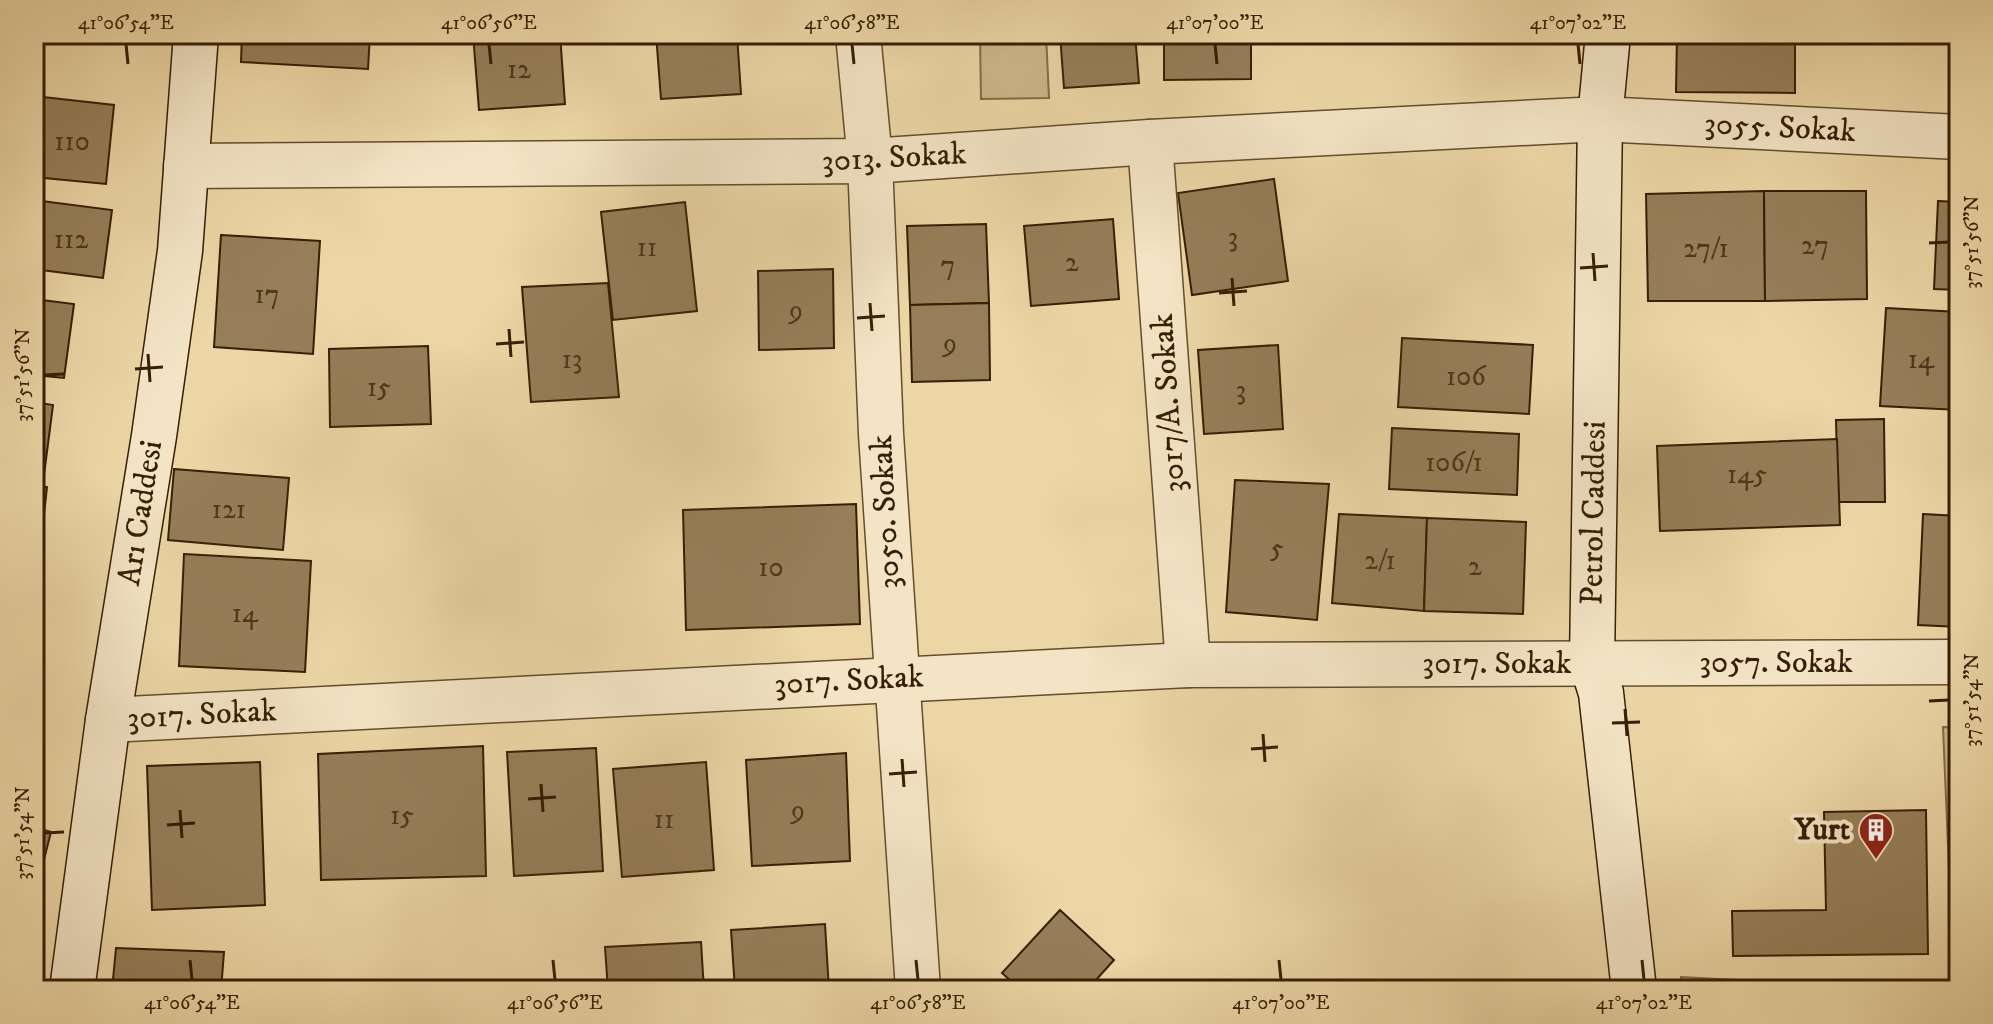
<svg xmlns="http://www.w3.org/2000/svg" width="1993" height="1024" font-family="'IM FELL DW Pica',serif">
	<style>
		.green { fill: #cdb78a; stroke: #826b46; stroke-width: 2 }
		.building { fill: #957e58; stroke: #361f03; stroke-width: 2 }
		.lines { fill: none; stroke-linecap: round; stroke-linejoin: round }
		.street-casing { stroke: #644d2c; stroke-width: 47 }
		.secondary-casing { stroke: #361f03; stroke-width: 47 }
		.street { stroke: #f3e4c5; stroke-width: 44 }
		.secondary { stroke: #f3e4c5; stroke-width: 44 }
		.ticks { fill: none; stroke: #361f03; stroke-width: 3 }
		.labels { text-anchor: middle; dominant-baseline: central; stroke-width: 8; stroke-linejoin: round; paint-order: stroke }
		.number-label { font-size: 28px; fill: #4e3718 }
		.street-label { font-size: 32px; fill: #361f03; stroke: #f3e4c5 }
		.poi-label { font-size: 32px; font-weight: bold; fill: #361f03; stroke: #f3e4c5; text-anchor: end }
		.neatline { fill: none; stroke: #361f03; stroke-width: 3 }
		.ticks-label { font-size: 20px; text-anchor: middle; fill: #361f03 }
	</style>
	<rect width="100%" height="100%" fill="#ecd6a6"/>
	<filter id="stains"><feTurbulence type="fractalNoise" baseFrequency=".0025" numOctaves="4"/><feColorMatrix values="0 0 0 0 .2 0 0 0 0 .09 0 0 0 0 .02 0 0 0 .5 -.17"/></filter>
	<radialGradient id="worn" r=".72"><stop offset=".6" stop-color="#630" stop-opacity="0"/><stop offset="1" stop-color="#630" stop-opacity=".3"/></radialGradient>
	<g class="green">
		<polygon points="980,34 1046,34 1049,98 981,99"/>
		<polygon points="1943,727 1959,728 1959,990 1954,990"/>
		<polygon points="1681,977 1928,990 1681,990"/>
	</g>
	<g class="building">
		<polygon points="242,34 370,34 368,69 241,62"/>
		<polygon points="473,34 560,34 565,104 479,110"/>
		<polygon points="656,34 737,34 741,94 661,99"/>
		<polygon points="1060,34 1135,34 1139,83 1064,88"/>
		<polygon points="1164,34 1251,34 1251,79 1164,80"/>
		<polygon points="1677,34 1795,34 1795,93 1676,92"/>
		<polygon points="34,96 114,105 106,184 34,177"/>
		<polygon points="1274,179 1288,281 1192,295 1178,193"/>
		<polygon points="1764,191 1765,301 1648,301 1646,194"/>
		<polygon points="1764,191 1866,191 1867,299 1765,301"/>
		<polygon points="34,200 112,210 103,278 34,269"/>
		<polygon points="1938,201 1959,202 1959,290 1934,289"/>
		<polygon points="685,202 697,311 613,320 601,212"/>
		<polygon points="1113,219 1119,299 1031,306 1024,226"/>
		<polygon points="986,224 989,303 910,305 907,226"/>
		<polygon points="221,235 320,241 313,354 214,347"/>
		<polygon points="833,269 834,348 759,350 758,271"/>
		<polygon points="608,283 619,397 531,402 522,287"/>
		<polygon points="34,299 74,304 64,378 34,375"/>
		<polygon points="989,303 990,380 912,382 910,305"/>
		<polygon points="1886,308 1959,312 1959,410 1880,406"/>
		<polygon points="1402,338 1533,345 1529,414 1398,407"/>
		<polygon points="1278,345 1283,429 1204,434 1198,350"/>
		<polygon points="428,346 431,424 330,427 329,349"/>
		<polygon points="34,402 53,405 44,475 34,473"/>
		<polygon points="1884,419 1885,502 1838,502 1836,420"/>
		<polygon points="1392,428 1519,434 1517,495 1389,489"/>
		<polygon points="1837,439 1840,525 1660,531 1657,446"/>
		<polygon points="174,469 289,478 283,550 168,540"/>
		<polygon points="1235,480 1329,484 1317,620 1226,612"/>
		<polygon points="34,485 47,487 40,552 34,552"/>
		<polygon points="856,504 860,624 686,630 683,510"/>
		<polygon points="1339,514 1427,518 1424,611 1332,603"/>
		<polygon points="1923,514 1959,516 1959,627 1918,625"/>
		<polygon points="1427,518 1526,522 1523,614 1424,611"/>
		<polygon points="184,554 311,561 305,672 179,666"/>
		<polygon points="483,746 486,876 321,880 318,754"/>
		<polygon points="596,748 603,871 514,876 507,752"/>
		<polygon points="846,753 850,861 752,866 746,760"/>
		<polygon points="260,762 265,905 152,910 147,766"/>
		<polygon points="706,762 714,870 622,877 613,769"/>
		<polygon points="1926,810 1928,954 1733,956 1732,911 1826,910 1824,812"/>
		<polygon points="34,827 51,832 34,899"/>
		<polygon points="1060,910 1114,960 1087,990 1021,990 1002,973"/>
		<polygon points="825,924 829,990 735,990 731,930"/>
		<polygon points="701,942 704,990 608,990 605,947"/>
		<polygon points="116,948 224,952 221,990 112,990"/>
		<polygon points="380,981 380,990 282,990 282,984"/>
	</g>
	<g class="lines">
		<g class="street-casing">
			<g id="street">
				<polyline points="858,34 870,161 881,434 918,990"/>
				<polyline points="1150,142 1188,665"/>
				<polyline points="186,166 870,161 1150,142 1600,119 1959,137"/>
				<polyline points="108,720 1188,665 1959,662"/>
			</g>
		</g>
		<g class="secondary-casing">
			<g id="secondary">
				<polyline points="1608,34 1600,119 1592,664 1601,693 1634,990"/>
				<polyline points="72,990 108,720 154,436 180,251 196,34"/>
			</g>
		</g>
		<use href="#street" class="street"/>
		<use href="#secondary" class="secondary"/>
	</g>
	<path class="ticks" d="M126,44L128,64M489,44L491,64M852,44L854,64M1215,44L1217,64M1578,44L1580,64M1929,243L1949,242M1593,253L1595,281M1580,268L1608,266M1232,278L1234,306M1219,293L1247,291M870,303L872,331M857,318L885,316M509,329L511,357M496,344L524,342M148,354L150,382M135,369L163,367M44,375L64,374M1929,701L1949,700M1625,709L1627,736M1612,723L1640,722M1263,734L1265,762M1251,749L1278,747M902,759L904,787M889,774L917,772M541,784L543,812M528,799L556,797M180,810L182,838M167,825L195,823M44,833L64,832M190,960L192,980M553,960L555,980M916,960L918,980M1279,960L1281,980M1642,960L1644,980"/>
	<defs>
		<g id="building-pin" transform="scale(1.8)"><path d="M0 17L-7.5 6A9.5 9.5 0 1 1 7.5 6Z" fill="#8f2418" stroke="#f3e4c5"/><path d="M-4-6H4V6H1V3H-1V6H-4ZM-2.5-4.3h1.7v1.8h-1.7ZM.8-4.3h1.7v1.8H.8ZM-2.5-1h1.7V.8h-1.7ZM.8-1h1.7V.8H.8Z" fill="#fff"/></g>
	</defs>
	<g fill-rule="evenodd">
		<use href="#building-pin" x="1876" y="830"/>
	</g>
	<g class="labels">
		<g class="number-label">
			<text x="519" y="69">12</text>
			<text x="72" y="141">110</text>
			<text x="1233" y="237">3</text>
			<text x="71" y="239">112</text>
			<text x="1815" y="245">27</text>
			<text x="647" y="247">11</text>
			<text x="1706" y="248">27/1</text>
			<text x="1072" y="262">2</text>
			<text x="948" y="265">7</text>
			<text x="267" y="294">17</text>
			<text x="796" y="310">9</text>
			<text x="950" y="343">9</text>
			<text x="572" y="359">13</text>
			<text x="1921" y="359">14</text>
			<text x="1466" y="376">106</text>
			<text x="379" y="387">15</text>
			<text x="1241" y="390">3</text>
			<text x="1454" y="462">106/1</text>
			<text x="1747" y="474">145</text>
			<text x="229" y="509">121</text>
			<text x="1277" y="548">5</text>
			<text x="1380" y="560">2/1</text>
			<text x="1475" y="566">2</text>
			<text x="771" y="567">10</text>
			<text x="245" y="613">14</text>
			<text x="798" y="810">9</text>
			<text x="402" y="815">15</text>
			<text x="664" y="819">11</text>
		</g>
		<g class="street-label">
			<text transform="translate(1780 128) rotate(3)">3055. Sokak</text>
			<text transform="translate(894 158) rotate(-3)">3013. Sokak</text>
			<text transform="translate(1169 403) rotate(-94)">3017/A. Sokak</text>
			<text transform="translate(886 512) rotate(-93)">3050. Sokak</text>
			<text transform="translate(141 513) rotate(-81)">Arı Caddesi</text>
			<text transform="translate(1594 513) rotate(-89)">Petrol Caddesi</text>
			<text x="1776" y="663">3057. Sokak</text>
			<text x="1497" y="664">3017. Sokak</text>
			<text transform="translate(849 681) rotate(-3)">3017. Sokak</text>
			<text transform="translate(202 715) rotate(-3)">3017. Sokak</text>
		</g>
		<g class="poi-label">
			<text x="1850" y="830">Yurt</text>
		</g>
	</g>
	<rect width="1993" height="1024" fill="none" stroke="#ecd6a6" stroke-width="88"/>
	<rect x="44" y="44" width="1905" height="936" class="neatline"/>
	<g class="ticks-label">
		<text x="126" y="29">41°06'54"E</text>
		<text x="489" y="29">41°06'56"E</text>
		<text x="852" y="29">41°06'58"E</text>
		<text x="1215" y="29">41°07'00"E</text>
		<text x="1578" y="29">41°07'02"E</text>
		<text transform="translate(1971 242) rotate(-90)" y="7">37°51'56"N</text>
		<text transform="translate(22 375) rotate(-90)" y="7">37°51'56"N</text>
		<text transform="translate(1971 700) rotate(-90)" y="7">37°51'54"N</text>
		<text transform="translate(22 833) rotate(-90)" y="7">37°51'54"N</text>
		<text x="192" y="1009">41°06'54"E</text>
		<text x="555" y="1009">41°06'56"E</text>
		<text x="918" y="1009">41°06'58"E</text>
		<text x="1281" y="1009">41°07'00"E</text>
		<text x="1644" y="1009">41°07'02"E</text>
	</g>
	<rect width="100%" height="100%" filter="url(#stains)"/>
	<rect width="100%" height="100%" fill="url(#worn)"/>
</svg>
